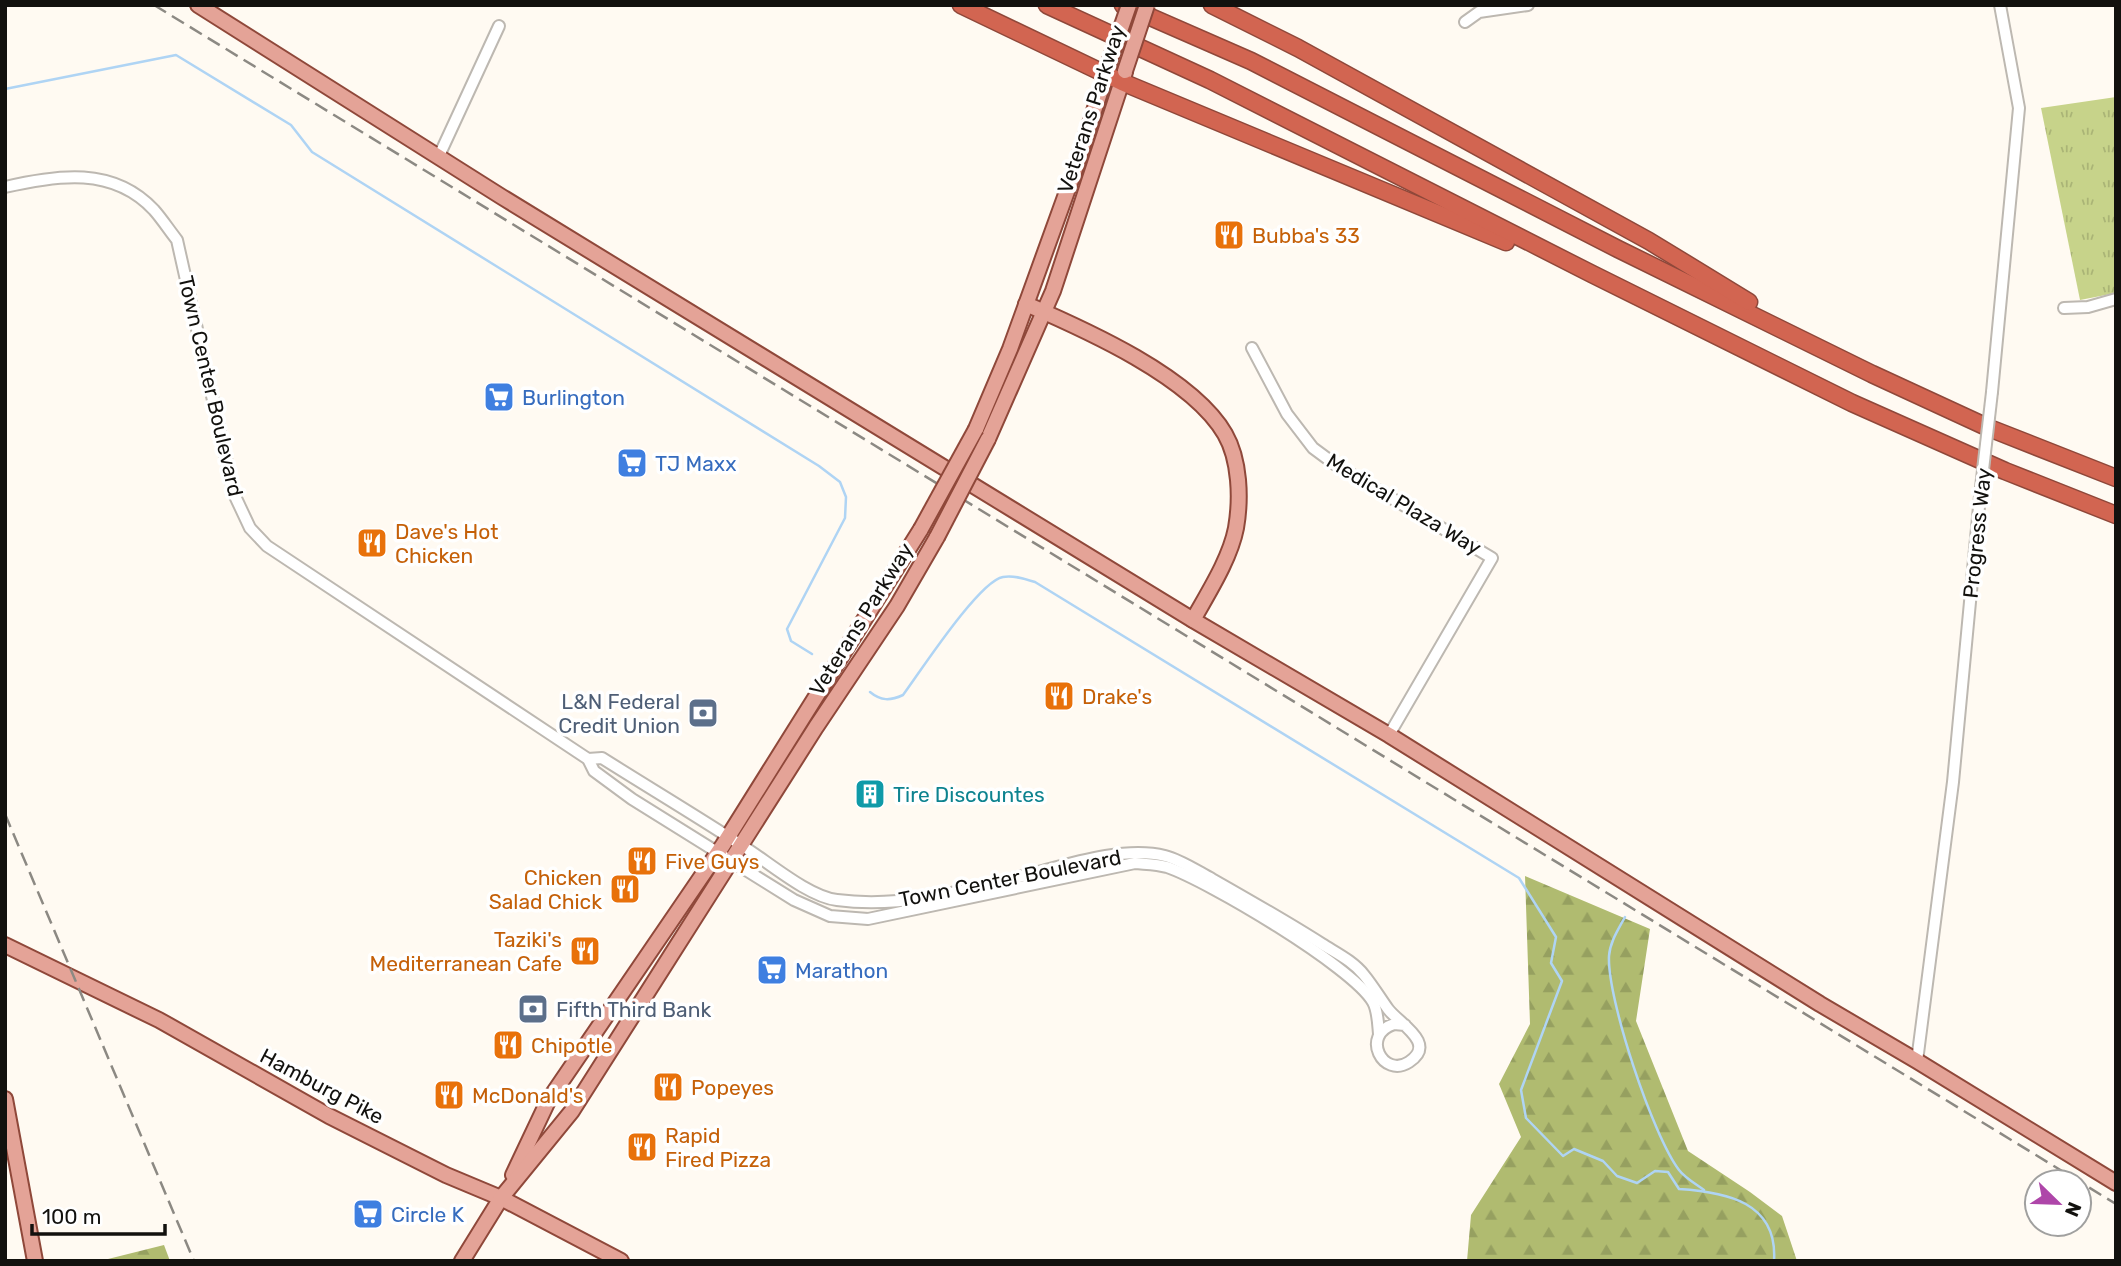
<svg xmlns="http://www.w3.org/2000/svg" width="2121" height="1266" font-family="Rubik,sans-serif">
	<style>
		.grass { fill: url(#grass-tufts) }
		.forest { fill: url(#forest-firs) }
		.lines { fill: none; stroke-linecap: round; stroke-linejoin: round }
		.stream { stroke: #afd4f4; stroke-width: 2.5 }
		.minor-casing { stroke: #bdb8b1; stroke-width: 14 }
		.major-casing { stroke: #8f483a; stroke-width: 18 }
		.highway-casing { stroke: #8f483a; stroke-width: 19 }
		.minor { stroke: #fff; stroke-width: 10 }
		.major { stroke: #e4a397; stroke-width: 14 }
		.highway { stroke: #d26551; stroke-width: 16 }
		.rail { stroke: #8c8983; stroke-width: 2.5; stroke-dasharray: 14 7; stroke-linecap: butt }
		.minor-bridge-casing { stroke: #bdb8b1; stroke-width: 14; stroke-linecap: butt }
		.major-bridge-casing { stroke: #8f483a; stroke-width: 18; stroke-linecap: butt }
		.minor-bridge { stroke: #fff; stroke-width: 10 }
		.major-bridge { stroke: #e4a397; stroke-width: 14 }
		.labels { text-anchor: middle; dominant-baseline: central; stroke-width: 7; stroke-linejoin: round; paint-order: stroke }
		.street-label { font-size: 21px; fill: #12110e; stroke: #fff }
		.food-label { font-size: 21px; fill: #c56008; stroke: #fff; text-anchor: start }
		.shop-label { font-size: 21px; fill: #366cbe; stroke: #fff; text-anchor: start }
		.service-label { font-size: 21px; fill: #4e5e75; stroke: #fff; text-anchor: end }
		.culture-label { font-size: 21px; fill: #0d838f; stroke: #fff; text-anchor: start }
	</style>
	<defs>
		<pattern id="grass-tufts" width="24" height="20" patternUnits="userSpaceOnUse" patternTransform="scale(1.75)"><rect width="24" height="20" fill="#c7d38a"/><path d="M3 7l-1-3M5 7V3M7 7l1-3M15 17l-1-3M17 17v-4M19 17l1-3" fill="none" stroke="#aab476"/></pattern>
		<pattern id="forest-firs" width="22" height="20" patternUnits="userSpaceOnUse" patternTransform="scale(1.75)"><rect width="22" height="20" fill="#b0bb70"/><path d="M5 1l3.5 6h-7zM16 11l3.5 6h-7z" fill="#96a060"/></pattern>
	</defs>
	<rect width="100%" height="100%" fill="#fffaf2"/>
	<polygon class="grass" points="2116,97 2116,293 2080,300 2041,108"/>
	<g class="forest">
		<polygon points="1525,876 1650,929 1636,1021 1688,1151 1750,1192 1782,1216 1797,1261 1467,1261 1471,1215 1521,1137 1499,1084 1530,1024"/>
		<polygon points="164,1245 170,1261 100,1261"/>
	</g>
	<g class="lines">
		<g class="stream">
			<polyline points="5,89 176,55 291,125 312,152 819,466 840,482 846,497 845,518 787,629 791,641 812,654"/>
			<path d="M870,692C881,701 890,701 903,695C920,672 979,581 1003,577C1014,575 1026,579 1035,582L1519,878L1556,937L1551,963L1562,981L1521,1090L1526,1118L1563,1156L1574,1149L1603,1161L1617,1176L1637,1183L1655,1171L1668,1172L1679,1189C1726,1192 1778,1202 1774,1261"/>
			<path d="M1625,917C1618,930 1610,942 1609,956C1607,999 1653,1136 1679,1170C1685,1178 1696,1184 1704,1190"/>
		</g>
		<g class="minor-casing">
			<g id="minor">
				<polyline points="1465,22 1479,12 1528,5"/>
				<polyline points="438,158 499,26"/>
				<path d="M5,187C57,175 113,166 154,210C162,219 169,230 177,240L234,494L250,528L267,546L588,759L594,771L632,799L794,900L830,916L868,919L1135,863C1145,864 1157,864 1167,867C1208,881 1353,967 1373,1002C1378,1011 1378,1024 1379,1034"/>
				<polyline points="2064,308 2088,307 2116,299"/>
				<polyline points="1252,348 1287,414 1313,448 1336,465 1492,558 1389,735"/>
				<polyline points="1992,392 2019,108 2000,5"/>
				<path d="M588,759L602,758C648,787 695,815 741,845C766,860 808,897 837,900C904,909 970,889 1035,873C1072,863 1126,846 1165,856C1181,860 1197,871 1212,879C1249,900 1286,921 1322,944C1336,953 1353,961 1364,975C1373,986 1380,998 1388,1009C1398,1023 1438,1043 1409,1062C1383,1079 1360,1035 1394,1024L1405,1025"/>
				<polyline points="1917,1061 1953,782 1980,496"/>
			</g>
		</g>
		<g class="major-casing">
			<g id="major">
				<polyline points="198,5 502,197 1193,620 1389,735 1820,1004 1917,1061 2116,1183"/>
				<path d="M1026,304C1086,330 1192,377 1225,434C1240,460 1241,499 1236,528C1230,559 1208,593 1193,620"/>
				<polyline points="976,429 1010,349 1074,172 1109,65"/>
				<polyline points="988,439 1053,291 1125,72"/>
				<polyline points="5,945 159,1020 329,1116 446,1175 501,1198 621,1261"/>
				<polyline points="5,1099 35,1261"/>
				<polyline points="513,1175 548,1101 723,845 921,529"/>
				<polyline points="462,1261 501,1198 572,1111 816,727 897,606 937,537"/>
			</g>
		</g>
		<g class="highway-casing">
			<g id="highway">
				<polyline points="961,5 1122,82 1506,242"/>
				<polyline points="1047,5 1210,80 1592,274 1852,403 2005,471 2116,515"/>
				<polyline points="1123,5 1251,61 1618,249 1872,374 1989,428 2116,478"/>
				<polyline points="1212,5 1298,48 1649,241 1749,302"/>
			</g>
		</g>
		<use href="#minor" class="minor"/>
		<use href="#major" class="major"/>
		<use href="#highway" class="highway"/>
		<g class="rail">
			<polyline points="154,5 2116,1204"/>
			<polyline points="5,814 194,1261"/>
		</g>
		<g class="minor-bridge-casing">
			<polyline id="minor-bridge" points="1980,496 1992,392"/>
		</g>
		<g class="major-bridge-casing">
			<g id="major-bridge">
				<polyline points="1109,63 1129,5"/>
				<polyline points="1125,71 1147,5"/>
				<polyline points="921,529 976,429"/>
				<polyline points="937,537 988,439"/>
			</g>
		</g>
		<use href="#minor-bridge" class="minor-bridge"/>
		<use href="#major-bridge" class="major-bridge"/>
	</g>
	<defs>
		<g id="restaurant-square" transform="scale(1.575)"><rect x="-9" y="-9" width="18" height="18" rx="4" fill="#e8710a" stroke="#fff"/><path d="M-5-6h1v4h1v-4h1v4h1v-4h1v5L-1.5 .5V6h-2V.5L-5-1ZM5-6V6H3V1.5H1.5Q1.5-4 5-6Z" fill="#fff"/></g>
		<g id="supermarket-square" transform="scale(1.575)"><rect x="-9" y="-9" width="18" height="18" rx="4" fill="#3f7fe0" stroke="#fff"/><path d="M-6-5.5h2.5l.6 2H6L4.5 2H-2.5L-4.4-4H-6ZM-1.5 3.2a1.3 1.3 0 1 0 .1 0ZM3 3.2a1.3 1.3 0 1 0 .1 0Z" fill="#fff"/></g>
		<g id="bank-square" transform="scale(1.575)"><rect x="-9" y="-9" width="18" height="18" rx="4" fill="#5c6f8a" stroke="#fff"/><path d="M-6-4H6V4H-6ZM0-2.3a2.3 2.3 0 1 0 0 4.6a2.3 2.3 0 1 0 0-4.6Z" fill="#fff"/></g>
		<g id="building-square" transform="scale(1.575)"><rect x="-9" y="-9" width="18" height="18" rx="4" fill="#0f9aa8" stroke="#fff"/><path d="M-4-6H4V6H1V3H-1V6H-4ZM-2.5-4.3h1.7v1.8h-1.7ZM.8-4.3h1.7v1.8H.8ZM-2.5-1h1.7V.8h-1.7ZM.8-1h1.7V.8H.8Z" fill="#fff"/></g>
	</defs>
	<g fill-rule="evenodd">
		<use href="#restaurant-square" x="1229" y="235"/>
		<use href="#supermarket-square" x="499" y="397"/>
		<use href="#supermarket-square" x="632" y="463"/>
		<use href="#restaurant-square" x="372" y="543"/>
		<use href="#restaurant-square" x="1059" y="696"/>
		<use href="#bank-square" x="703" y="713"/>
		<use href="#building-square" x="870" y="794"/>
		<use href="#restaurant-square" x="642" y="861"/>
		<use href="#restaurant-square" x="625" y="889"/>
		<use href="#restaurant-square" x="585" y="951"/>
		<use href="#supermarket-square" x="772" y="970"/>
		<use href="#bank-square" x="533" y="1009"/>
		<use href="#restaurant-square" x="508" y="1045"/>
		<use href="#restaurant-square" x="668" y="1087"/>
		<use href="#restaurant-square" x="449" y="1095"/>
		<use href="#restaurant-square" x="642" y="1147"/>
		<use href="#supermarket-square" x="368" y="1214"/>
	</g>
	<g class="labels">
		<g class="street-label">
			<text transform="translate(1091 109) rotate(-72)">Veterans Parkway</text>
			<text transform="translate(211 386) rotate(77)">Town Center Boulevard</text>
			<text transform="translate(1404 504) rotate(31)">Medical Plaza Way</text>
			<text transform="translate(1977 533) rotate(-84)">Progress Way</text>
			<text transform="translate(861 619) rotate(-58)">Veterans Parkway</text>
			<text transform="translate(1010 878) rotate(-11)">Town Center Boulevard</text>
			<text transform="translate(322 1086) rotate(28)">Hamburg Pike</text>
		</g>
		<g class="food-label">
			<text x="1252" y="235">Bubba's 33</text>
			<text x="395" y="531">Dave's Hot<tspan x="395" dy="24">Chicken</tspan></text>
			<text x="1082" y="696">Drake's</text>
			<text x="665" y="861">Five Guys</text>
			<text x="602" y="877" text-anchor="end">Chicken<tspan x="602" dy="24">Salad Chick</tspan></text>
			<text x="562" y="939" text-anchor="end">Taziki's<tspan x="562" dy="24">Mediterranean Cafe</tspan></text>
			<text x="531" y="1045">Chipotle</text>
			<text x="691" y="1087">Popeyes</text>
			<text x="472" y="1095">McDonald's</text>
			<text x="665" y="1135">Rapid<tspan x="665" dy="24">Fired Pizza</tspan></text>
		</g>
		<g class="shop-label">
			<text x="522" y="397">Burlington</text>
			<text x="655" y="463">TJ Maxx</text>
			<text x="795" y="970">Marathon</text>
			<text x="391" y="1214">Circle K</text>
		</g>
		<g class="service-label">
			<text x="680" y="701">L&amp;N Federal<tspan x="680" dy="24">Credit Union</tspan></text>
			<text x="556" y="1009" text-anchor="start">Fifth Third Bank</text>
		</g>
		<g class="culture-label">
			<text x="893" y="794">Tire Discountes</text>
		</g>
	</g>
	<rect width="2121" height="1266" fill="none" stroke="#12110e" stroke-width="14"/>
	<g transform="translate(2058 1203) rotate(113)"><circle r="33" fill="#ffffff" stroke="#a0a09f" stroke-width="2"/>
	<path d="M0-5L12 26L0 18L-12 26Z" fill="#ae46a9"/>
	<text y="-10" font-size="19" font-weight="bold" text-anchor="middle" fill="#12110e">N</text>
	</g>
	<path d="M32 1224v10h133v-10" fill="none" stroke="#12110e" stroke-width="3.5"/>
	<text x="42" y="1224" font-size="21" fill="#12110e" stroke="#ffffff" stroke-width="5" paint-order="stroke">100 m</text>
</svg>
